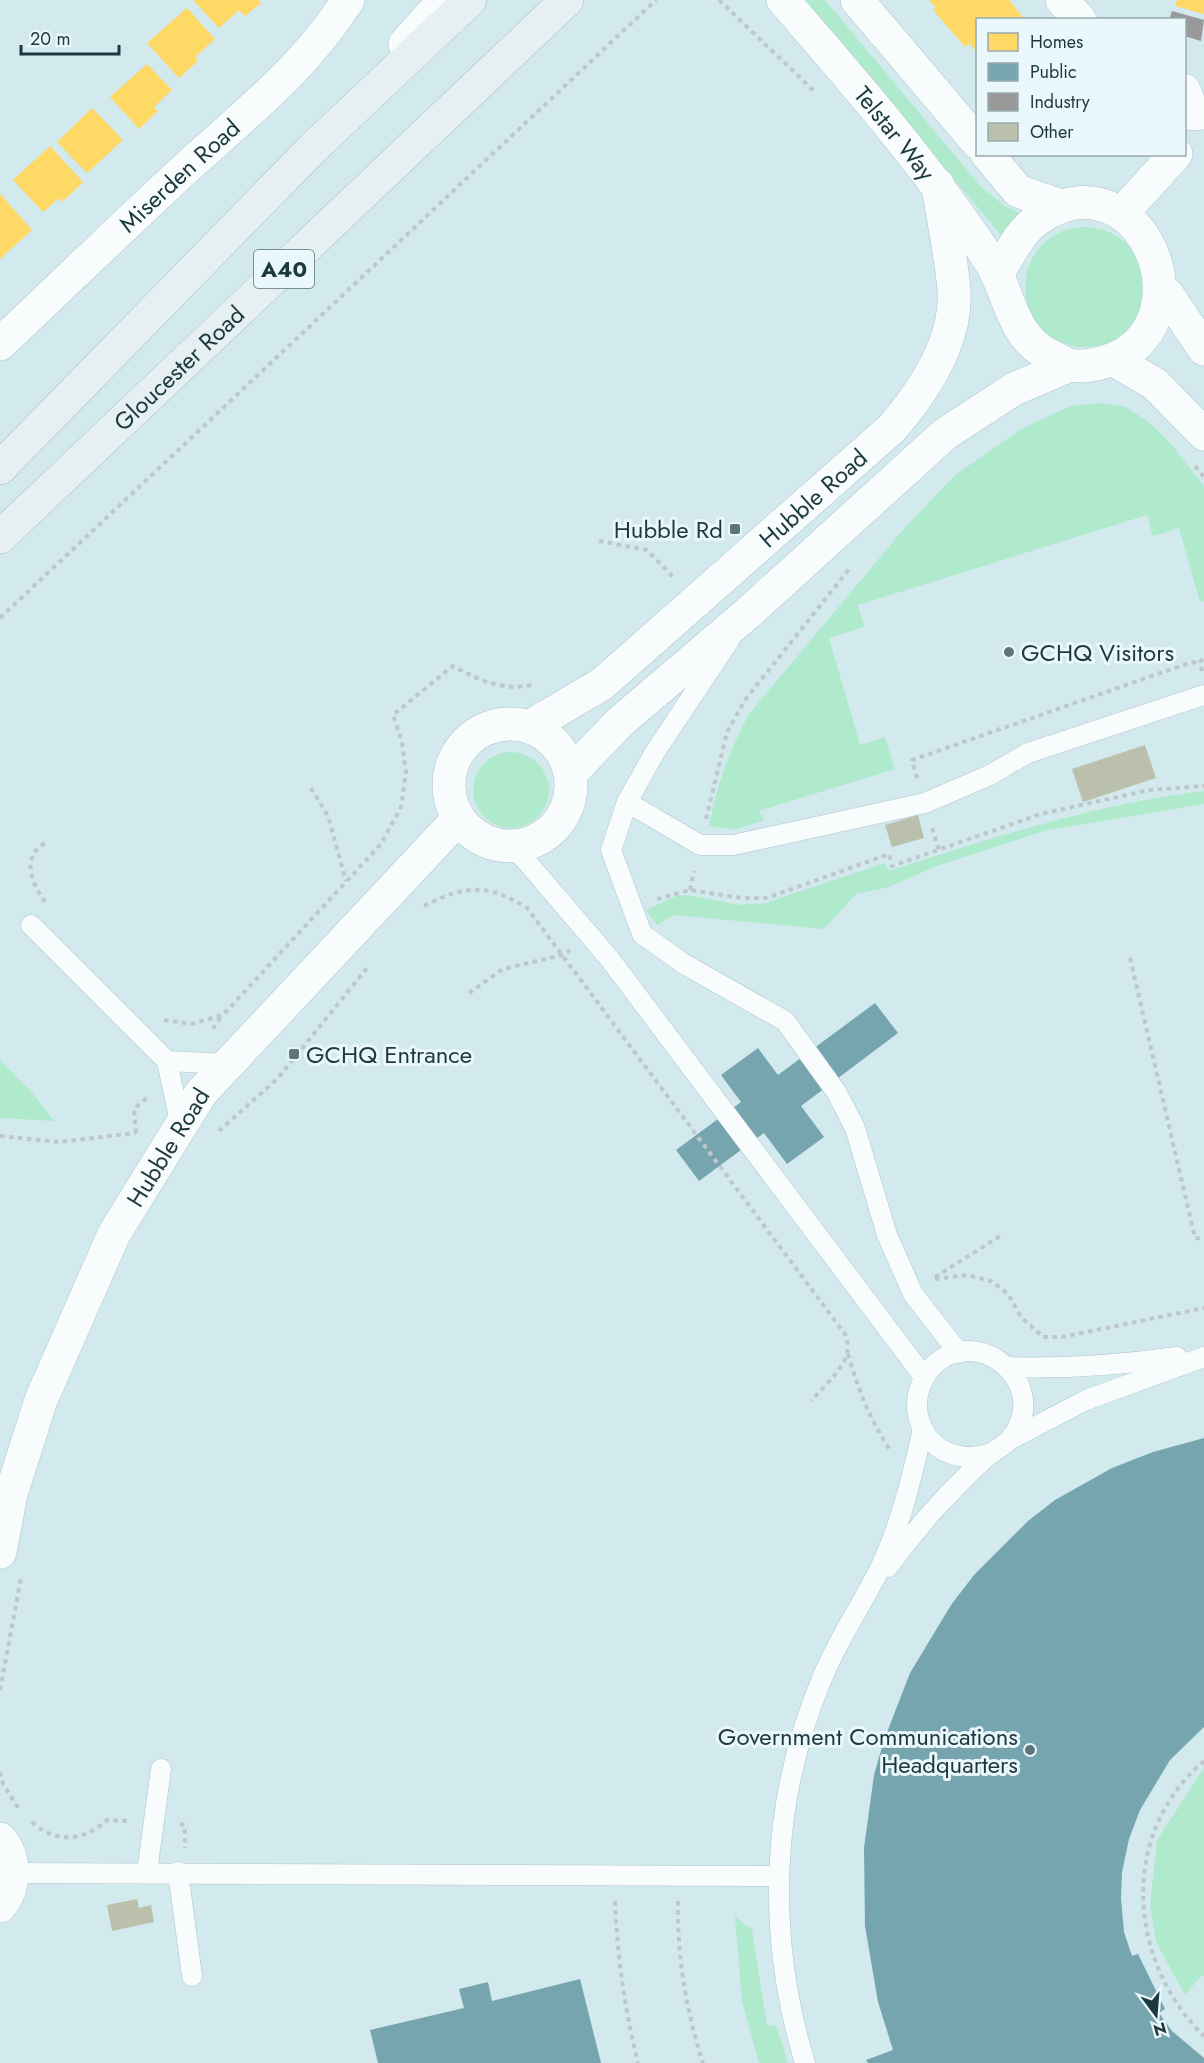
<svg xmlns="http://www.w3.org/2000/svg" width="1204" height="2063" font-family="Jost,sans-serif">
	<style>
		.green { fill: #b0eacc }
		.homes { fill: #ffd966 }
		.public { fill: #76a5af }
		.industry { fill: #999 }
		.building { fill: #bbc0ac }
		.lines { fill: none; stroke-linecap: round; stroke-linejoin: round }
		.service-casing { stroke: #aec6cb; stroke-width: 21 }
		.minor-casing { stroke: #aec6cb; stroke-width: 34 }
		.tertiary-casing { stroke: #aec6cb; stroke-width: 34 }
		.trunk-casing { stroke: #a9bec3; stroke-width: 34 }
		.path { stroke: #bec8ca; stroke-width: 4; stroke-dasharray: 4.5 4.5; stroke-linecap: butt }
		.service { stroke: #f8fcfc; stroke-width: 20 }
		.minor { stroke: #f8fcfc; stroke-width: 33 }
		.tertiary { stroke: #f8fcfc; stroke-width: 33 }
		.trunk { stroke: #e6f0f2; stroke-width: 33 }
		.poi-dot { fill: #5c777c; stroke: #eaf7fb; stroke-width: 2 }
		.labels { text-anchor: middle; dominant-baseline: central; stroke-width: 6; stroke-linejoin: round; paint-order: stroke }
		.shield { fill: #eaf7fb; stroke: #5a7277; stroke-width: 1.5 }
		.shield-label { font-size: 22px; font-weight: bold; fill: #1c393f }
		.street-label { font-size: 24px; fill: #1c393f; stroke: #eaf7fb }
		.poi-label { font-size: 24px; fill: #1c393f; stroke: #eaf7fb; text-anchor: end }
	</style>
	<rect width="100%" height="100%" fill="#d2e9ee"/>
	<g class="green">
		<polygon points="802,0 825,0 982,188 1005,206 1018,212 1017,219 1001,235"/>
		<circle cx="1085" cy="287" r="60"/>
		<path d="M1100,403L1126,407L1149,422L1171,444L1204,486V601L1200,602L1179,528L1153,536L1147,515L858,605L864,627L829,638L860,745L885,737L895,769L759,811L764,820L735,830L709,826C717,785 729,751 749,714L902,531L955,475L1023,428L1070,406Z"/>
		<circle cx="511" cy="790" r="38"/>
		<path d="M1204,791V804L1044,831L937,866L889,887L856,894L824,929L674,915L657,925L646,910L676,896L687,895L741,905L765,903L885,863L889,871C992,838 1095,804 1204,791Z"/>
		<polygon points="0,1060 34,1095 54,1121 0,1118"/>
		<polygon points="1204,1768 1204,1976 1200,1977 1185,1995 1156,1942 1150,1905 1157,1840"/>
		<polygon points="735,1916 752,1930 767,2026 776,2025 788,2063 759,2063 742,2001"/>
	</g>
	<g class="homes">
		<polygon points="193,0 259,0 261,3 245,16 239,10 219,28"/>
		<polygon points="929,0 1009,0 1025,20 978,20 978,53 969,43 965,47 933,10 936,8"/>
		<polygon points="1177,0 1204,0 1204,14 1175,6"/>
		<polygon points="187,8 215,39 195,57 198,61 179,78 147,43"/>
		<polygon points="147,64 172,90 154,107 158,111 139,129 110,97"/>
		<polygon points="92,108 123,140 87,173 57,142"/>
		<polygon points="50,146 83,182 62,202 59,198 43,212 13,180"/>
		<polygon points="0,194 32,230 0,259"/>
	</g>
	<g class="public">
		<polygon points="875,1003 898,1033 801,1106 824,1137 787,1164 764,1133 699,1181 676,1150 741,1102 721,1075 758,1048 778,1075"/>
		<polygon points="1204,1438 1204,1727 1170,1760 1140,1810 1129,1839 1122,1872 1121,1899 1124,1932 1132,1956 1138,1954 1165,2009 1159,2013 1172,2031 1204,2058 1204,2063 868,2063 866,2060 893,2050 878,2002 865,1926 864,1848 874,1775 884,1740 910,1673 951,1605 974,1575 1028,1521 1055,1500 1112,1468 1153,1452"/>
		<polygon points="580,1979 601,2063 378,2063 370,2030 464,2008 459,1989 488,1982 492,2001"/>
	</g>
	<polygon class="industry" points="1172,11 1204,20 1201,41 1184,36 1184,20 1169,20"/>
	<g class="building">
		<polygon points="1145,745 1156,778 1083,802 1072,769"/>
		<polygon points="918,815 924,838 892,847 885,825"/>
		<polygon points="137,1899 139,1908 151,1905 154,1922 112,1931 107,1905"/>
	</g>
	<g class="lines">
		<g class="service-casing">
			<g id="service">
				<polyline points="729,641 655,752 627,802 611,850 642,934 684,964 785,1021 837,1093 855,1128 887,1235 913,1294 959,1353"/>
				<polyline points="627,802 700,845 733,845 925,803 990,775 1028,753 1204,695"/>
				<polyline points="514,847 609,958 924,1377"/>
				<polyline points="31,925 167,1061 181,1127"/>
				<polyline points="167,1061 229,1064"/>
				<path d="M1007,1367C1065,1369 1120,1365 1177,1357"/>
				<polyline points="1011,1439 1086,1400 1204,1357"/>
				<path d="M888,1567C906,1543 925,1518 946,1497C961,1482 976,1465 992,1453C998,1448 1005,1445 1010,1439C1056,1383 971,1316 928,1372C919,1385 915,1400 918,1415C925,1451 961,1464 992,1453"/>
				<polyline points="147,1872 161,1769"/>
				<polyline points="178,1872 192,1976"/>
				<polyline points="13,1873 778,1876"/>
				<path d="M805,2063C766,1935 770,1800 823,1676C839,1637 864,1602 882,1564C902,1521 912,1475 923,1429"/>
			</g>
		</g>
		<g class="minor-casing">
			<g id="minor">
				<polyline points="1062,0 1080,20"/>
				<polyline points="1184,90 1193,114 1204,113"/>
				<polyline points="1123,212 1176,154"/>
				<path id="s1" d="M0,344C65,283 129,220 195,160C251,109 307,65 348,0"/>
				<circle cx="510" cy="785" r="61"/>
				<path id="s2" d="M529,727L602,684L891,429C924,391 957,342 954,290C951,255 943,219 938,185"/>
				<polyline points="571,773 620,722 749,612 945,434 1014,389 1070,365"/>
				<path id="s3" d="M0,1552L11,1494L41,1400L114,1234L201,1093L458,819"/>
				<path d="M0,1839C16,1857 16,1887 0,1906"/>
			</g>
		</g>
		<g class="tertiary-casing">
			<g id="tertiary">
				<path id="s4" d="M783,0C855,83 928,167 988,258C1010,291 1010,336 1049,355C1055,358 1063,363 1070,365C1087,369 1111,361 1126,353C1204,300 1132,154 1038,219C1020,231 1009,255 998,273"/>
				<polyline points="857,0 978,143"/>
				<polyline points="405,44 444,0"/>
				<polyline points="987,154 1018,191 1062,206"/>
				<polyline points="1167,294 1204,349"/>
				<polyline points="1114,360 1155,384 1204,434"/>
			</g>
		</g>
		<g class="trunk-casing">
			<g id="trunk">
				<polyline points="0,468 312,149 470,0"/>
				<path id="s5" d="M0,537L567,0"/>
			</g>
		</g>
		<g class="path">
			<polyline points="719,0 815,92"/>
			<polyline points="1195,466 1204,477"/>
			<polyline points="599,541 647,550 673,577"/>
			<polyline points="0,618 656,0"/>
			<polyline points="1202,671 1200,662 1204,657"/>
			<polyline points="917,778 912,760 1189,663 1200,662"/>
			<polyline points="311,788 328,816 346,881"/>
			<polyline points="706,819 727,732 745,700 850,568"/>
			<polyline points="932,828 939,850"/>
			<polyline points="690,890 694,871"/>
			<polyline points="657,899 690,890 742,898 767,898 889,854 892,866 1041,814 1149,790 1204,786"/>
			<path d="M45,902C36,890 26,871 33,855C35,850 43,844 47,841"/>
			<path d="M424,906C465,885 487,883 527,908L845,1334C857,1360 827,1382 811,1401"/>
			<polyline points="1130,958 1195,1238 1204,1239"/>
			<polyline points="469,993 503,969 562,955 570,950"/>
			<path d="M164,1020L191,1024L223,1015L381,844L401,807L406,773L402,742L393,715L453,666C479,680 501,691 532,685"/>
			<polyline points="213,1029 222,1015"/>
			<polyline points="219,1131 278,1078 367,968"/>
			<polyline points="136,1133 134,1109 148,1097"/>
			<polyline points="0,1136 59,1142 136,1133"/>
			<polyline points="935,1277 1002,1235"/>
			<polyline points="935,1279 967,1275 991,1281 1008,1294 1021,1317 1043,1337 1062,1337 1204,1308"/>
			<path d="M848,1354C858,1389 870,1420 890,1450"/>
			<polyline points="0,1690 21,1578"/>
			<path d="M1204,1761C1118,1834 1128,1962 1204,2036"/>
			<polyline points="0,1772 3,1784 20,1811"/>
			<path d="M32,1822C55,1844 85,1841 107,1820L128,1821"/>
			<polyline points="180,1824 185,1825 185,1848"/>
			<path d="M615,1901C617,1956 625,2010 638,2063"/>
			<path d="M678,1901C677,1956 686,2011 703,2063"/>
		</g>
		<use href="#service" class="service"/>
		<use href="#minor" class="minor"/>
		<use href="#tertiary" class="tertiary"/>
		<use href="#trunk" class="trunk"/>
	</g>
	<g class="poi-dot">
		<rect x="729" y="523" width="12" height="12" rx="3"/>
		<circle cx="1009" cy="652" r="6"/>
		<rect x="288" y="1048" width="12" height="12" rx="3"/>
		<circle cx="1030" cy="1750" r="6"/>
	</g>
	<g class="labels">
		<rect class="shield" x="254" y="250" width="60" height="38" rx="4.5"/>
		<g class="shield-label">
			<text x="284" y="269">A40</text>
		</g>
		<g class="street-label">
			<text stroke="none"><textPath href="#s4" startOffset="174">Telstar Way</textPath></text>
			<text stroke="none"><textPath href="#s1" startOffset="246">Miserden Road</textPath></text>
			<text stroke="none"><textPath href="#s5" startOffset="246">Gloucester Road</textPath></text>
			<text stroke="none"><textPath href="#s2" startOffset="366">Hubble Road</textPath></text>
			<text stroke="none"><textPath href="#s3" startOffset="441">Hubble Road</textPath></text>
		</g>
		<g class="poi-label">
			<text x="723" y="529">Hubble Rd</text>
			<text x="1021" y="652" text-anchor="start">GCHQ Visitors</text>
			<text x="306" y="1054" text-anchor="start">GCHQ Entrance</text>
			<text x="1018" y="1736">Government Communications<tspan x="1018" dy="28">Headquarters</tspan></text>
		</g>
	</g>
	<rect x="976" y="18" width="210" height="138" fill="#eaf7fb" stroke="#98abb0" stroke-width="1.5"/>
	<rect x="988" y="33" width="30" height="18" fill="#ffd966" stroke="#98abb0" stroke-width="1.5"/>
	<text x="1030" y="48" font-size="18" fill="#1c393f">Homes</text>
	<rect x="988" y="63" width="30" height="18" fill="#76a5af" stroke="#98abb0" stroke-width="1.5"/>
	<text x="1030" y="78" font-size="18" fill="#1c393f">Public</text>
	<rect x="988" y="93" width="30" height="18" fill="#999999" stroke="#98abb0" stroke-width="1.5"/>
	<text x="1030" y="108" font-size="18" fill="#1c393f">Industry</text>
	<rect x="988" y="123" width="30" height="18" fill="#bbc0ac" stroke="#98abb0" stroke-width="1.5"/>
	<text x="1030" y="138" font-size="18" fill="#1c393f">Other</text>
	<g transform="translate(1156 2015) rotate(164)" stroke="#eaf7fb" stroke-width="4.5" paint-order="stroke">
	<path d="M0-4.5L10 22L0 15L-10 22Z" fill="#1c393f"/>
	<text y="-9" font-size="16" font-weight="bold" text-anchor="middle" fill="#1c393f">N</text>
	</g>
	<path d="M21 45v9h98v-9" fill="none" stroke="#1c393f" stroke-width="3"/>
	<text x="30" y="45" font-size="18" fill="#1c393f" stroke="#eaf7fb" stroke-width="4.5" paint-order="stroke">20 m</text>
</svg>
